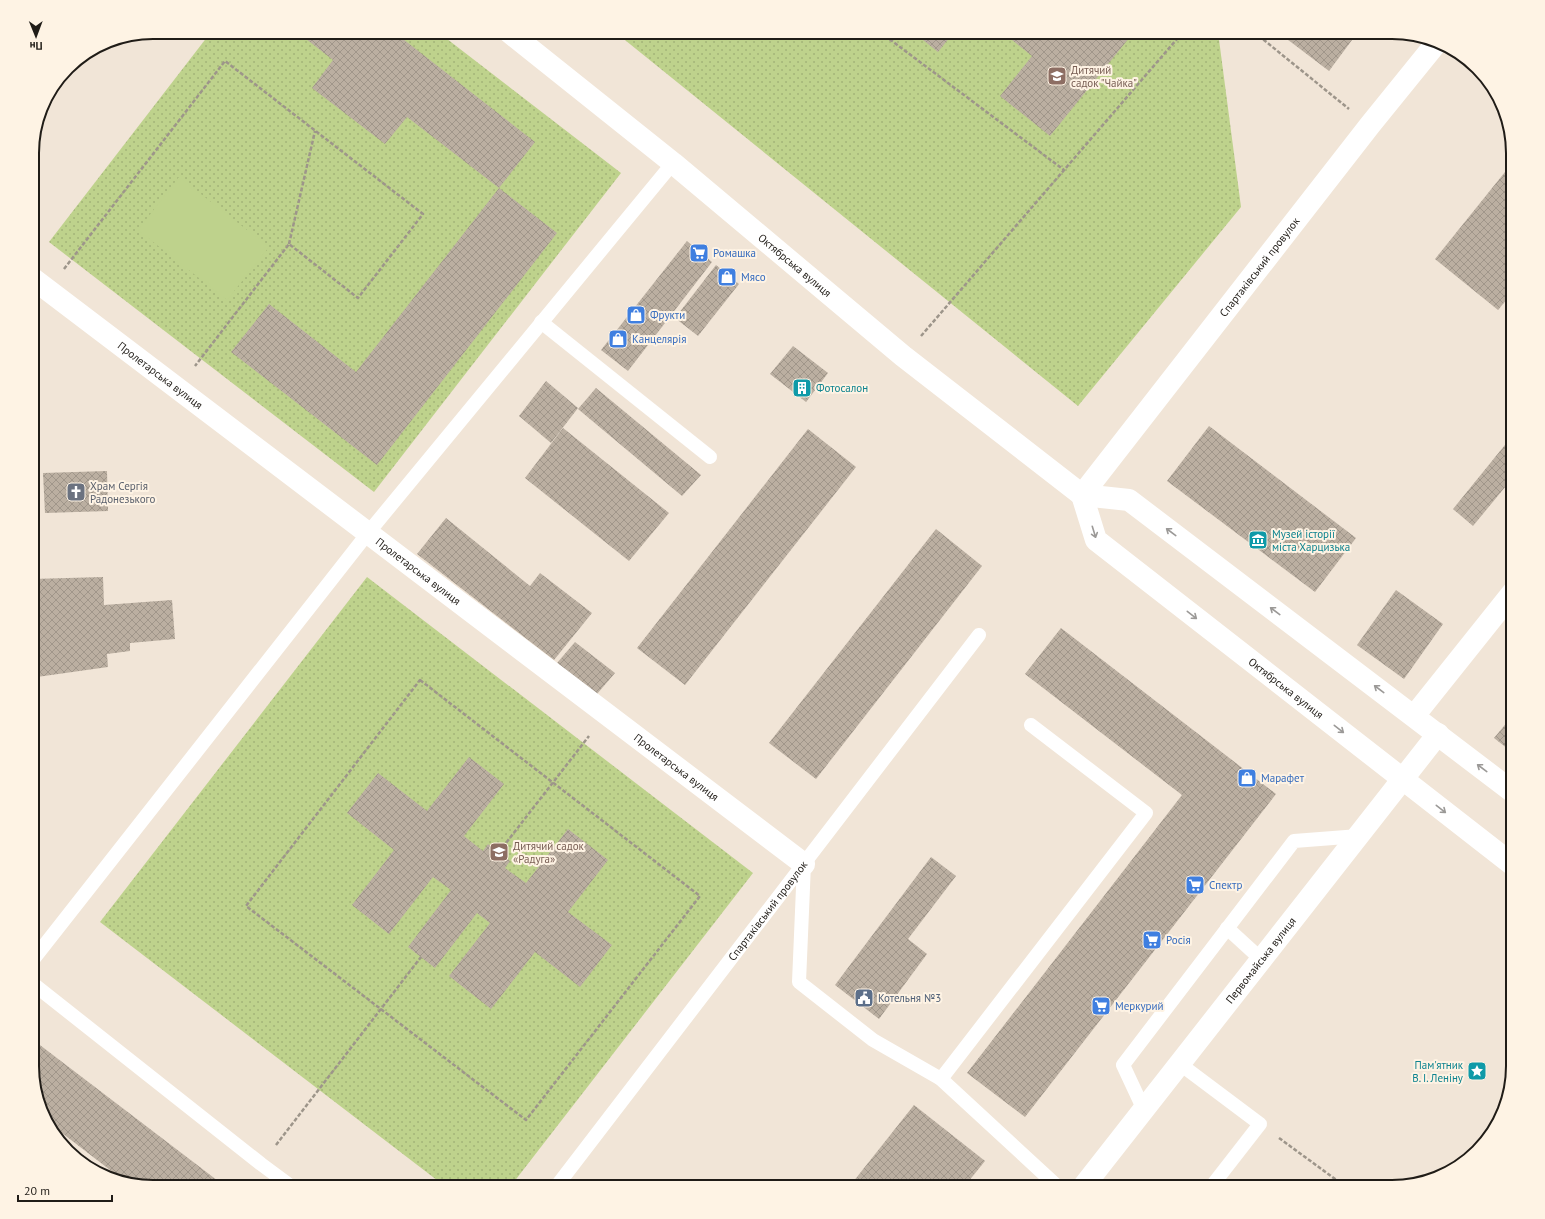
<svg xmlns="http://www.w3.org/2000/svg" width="1545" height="1219" font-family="'PT Sans',sans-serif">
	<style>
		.park { fill: url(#park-dots) }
		.garden { fill: #bed28c }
		.building { fill: url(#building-cross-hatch) }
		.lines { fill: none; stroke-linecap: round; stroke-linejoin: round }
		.path { stroke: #9d958a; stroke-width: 2.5; stroke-dasharray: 4 2; stroke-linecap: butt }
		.service { stroke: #fff; stroke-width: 14 }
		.minor { stroke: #fff; stroke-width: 22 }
		.secondary { stroke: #fff; stroke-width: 22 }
		.oneway { stroke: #9b9997 }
		.labels { text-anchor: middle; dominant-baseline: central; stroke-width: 4; stroke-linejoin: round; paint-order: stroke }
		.education-label { font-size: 11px; fill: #785e54; stroke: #fef3e4; text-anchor: start }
		.shop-label { font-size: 11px; fill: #366cbe; stroke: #fef3e4; text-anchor: start }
		.street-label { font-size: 11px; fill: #201c17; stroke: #fef3e4 }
		.culture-label { font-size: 11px; fill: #0d838f; stroke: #fef3e4; text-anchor: start }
		.worship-label { font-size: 11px; fill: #5b616d; stroke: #fef3e4; text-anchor: start }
		.service-label { font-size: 11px; fill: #4e5e75; stroke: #fef3e4; text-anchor: start }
		.rim { fill: none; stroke: #201c17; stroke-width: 2 }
	</style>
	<defs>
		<pattern id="park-dots" width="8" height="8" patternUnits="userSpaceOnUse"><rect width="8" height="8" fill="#bed28c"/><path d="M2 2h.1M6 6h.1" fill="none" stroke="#a3b478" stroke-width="1.8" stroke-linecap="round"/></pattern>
		<pattern id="building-cross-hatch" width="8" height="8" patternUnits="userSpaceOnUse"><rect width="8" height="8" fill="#bbafa1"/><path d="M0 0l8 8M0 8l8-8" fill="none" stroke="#a0968a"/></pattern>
	</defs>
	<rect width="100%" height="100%" fill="#f1e5d7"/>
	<g class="park">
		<polygon points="211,32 438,32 621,173 374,492 49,242"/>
		<polygon points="615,32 1218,32 1241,207 1078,406"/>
		<polygon points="367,577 753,873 510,1187 446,1187 100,922"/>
	</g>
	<polygon class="garden" points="179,177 269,247 227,300 138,230"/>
	<g class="building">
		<polygon points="297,32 394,32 535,142 499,188 407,117 385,144 312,88 333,60"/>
		<polygon points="913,32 954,32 938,52"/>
		<polygon points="1002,32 1134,32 1050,136 1000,96 1032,56"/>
		<polygon points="1280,32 1358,32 1329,71 1279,33"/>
		<polygon points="1513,162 1513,292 1498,310 1435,259"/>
		<polygon points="499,188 557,233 377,465 231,352 269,304 356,372"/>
		<polygon points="687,241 712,262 628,371 601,350"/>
		<polygon points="716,265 739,284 698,336 675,318"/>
		<polygon points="793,346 828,373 806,402 770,374"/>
		<polygon points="546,381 578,408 551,443 519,416"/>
		<polygon points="596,388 701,475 682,496 578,409"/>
		<polygon points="1209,426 1356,538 1315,592 1167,481"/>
		<polygon points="563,428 669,513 629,561 525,478"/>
		<polygon points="808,429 856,467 685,685 637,648"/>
		<polygon points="1513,435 1513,491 1506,486 1473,526 1453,509"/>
		<polygon points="107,471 108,511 45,513 43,473"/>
		<polygon points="446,518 530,586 540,573 592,613 554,660 417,554"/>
		<polygon points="936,529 982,566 816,779 769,743"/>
		<polygon points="103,577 104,605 172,600 175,639 130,643 130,651 107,654 108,667 37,677 35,666 32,666 32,579"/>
		<polygon points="1396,590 1443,624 1404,679 1357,645"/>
		<polygon points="1061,628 1276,794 1025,1117 967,1073 1182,795 1025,674"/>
		<polygon points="575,642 615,673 597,694 557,663"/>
		<polygon points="1513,715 1513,753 1494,738"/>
		<polygon points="469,757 504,784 464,836 483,851 488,844 499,852 510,861 505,868 526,883 568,829 608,860 568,912 612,945 580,987 535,952 491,1009 449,976 490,923 477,913 435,968 408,947 451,890 433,877 389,934 352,905 394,850 347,813 378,773 427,811"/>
		<polygon points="931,857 956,876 908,939 927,954 879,1019 835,985"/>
		<polygon points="32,1039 226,1187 153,1187 127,1183 45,1120 32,1074"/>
		<polygon points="914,1105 985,1161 964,1187 849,1187"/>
	</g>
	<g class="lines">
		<g class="path">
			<polyline points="880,32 1064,170"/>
			<polyline points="1254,32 1349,109"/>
			<polyline points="289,244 315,131"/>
			<polyline points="64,269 225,61 423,214 358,298 289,244 195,366"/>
			<polyline points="921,336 1183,32"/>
			<polygon points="420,680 700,896 526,1120 246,906"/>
			<polyline points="499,852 589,736"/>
			<polyline points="1279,1138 1346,1187"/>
			<polyline points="276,1145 421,957"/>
		</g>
		<g class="service">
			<polyline points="541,322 710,457"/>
			<polyline points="804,864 799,982 873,1040 941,1079 1058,1187"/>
			<polyline points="1227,928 1262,960"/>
			<polyline points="32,961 368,533 673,163"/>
			<polyline points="32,983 261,1164 292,1187"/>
			<polyline points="1180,1064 1260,1124 1211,1187"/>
			<polyline points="941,1079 1146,813 1031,725"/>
			<polyline points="1144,1110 1123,1065 1294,841 1359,836"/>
			<path id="s1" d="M556,1187L979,635"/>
		</g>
		<g class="minor">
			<path id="s2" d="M32,278L804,864"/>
			<path id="s3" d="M1082,495L1370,125L1438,41"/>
			<polyline points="1414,716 1513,592"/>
			<path id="s4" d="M1083,1187L1438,734"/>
		</g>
		<g class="secondary">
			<path id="s5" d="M509,32L673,163L903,356L1082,495L1129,500L1513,792"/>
			<path id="s6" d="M1082,495L1096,540L1513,865"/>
		</g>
	</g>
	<defs><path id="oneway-shaft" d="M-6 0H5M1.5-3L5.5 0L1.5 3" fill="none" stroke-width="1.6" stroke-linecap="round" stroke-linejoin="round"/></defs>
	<g class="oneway">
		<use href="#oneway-shaft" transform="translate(1094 532) rotate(73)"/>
		<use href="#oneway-shaft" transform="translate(1171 532) rotate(-143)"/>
		<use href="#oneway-shaft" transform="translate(1275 611) rotate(-143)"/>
		<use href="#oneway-shaft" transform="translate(1192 615) rotate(38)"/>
		<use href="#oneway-shaft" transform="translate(1379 689) rotate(-143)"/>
		<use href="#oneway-shaft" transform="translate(1339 729) rotate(38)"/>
		<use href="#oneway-shaft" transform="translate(1482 768) rotate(-143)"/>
		<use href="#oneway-shaft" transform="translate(1441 809) rotate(38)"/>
	</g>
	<defs>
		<g id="school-square" transform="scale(1)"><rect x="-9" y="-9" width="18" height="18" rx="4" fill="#8d6e63" stroke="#fef3e4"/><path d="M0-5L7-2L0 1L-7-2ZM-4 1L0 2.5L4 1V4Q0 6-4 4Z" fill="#fff"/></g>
		<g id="supermarket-square" transform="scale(1)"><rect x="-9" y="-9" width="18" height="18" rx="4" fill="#3f7fe0" stroke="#fef3e4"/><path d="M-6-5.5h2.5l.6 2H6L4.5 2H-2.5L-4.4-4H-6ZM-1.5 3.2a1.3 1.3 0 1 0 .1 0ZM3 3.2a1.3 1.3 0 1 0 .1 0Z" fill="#fff"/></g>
		<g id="shop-square" transform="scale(1)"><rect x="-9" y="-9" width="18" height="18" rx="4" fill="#3f7fe0" stroke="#fef3e4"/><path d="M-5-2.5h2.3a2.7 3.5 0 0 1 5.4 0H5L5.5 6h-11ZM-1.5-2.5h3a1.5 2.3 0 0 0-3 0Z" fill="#fff"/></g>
		<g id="building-square" transform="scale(1)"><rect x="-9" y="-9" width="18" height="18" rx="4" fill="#0f9aa8" stroke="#fef3e4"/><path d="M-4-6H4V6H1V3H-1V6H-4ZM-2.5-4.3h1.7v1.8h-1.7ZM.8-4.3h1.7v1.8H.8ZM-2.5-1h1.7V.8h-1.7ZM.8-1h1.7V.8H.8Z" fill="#fff"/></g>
		<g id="church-square" transform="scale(1)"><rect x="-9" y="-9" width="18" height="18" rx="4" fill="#6b7280" stroke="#fef3e4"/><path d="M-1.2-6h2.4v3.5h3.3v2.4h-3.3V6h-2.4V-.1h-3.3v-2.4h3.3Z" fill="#fff"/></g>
		<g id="museum-square" transform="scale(1)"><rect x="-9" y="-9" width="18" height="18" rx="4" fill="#0f9aa8" stroke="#fef3e4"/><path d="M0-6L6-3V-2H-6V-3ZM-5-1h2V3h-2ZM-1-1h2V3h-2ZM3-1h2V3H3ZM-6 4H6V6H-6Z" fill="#fff"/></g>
		<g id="civic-square" transform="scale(1)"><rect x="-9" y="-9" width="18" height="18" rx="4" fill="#5c6f8a" stroke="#fef3e4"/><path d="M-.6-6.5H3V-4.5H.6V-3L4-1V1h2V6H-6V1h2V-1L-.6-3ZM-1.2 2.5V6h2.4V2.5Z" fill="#fff"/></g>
		<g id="sight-square" transform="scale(1)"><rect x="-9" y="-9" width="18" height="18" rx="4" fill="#0f9aa8" stroke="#fef3e4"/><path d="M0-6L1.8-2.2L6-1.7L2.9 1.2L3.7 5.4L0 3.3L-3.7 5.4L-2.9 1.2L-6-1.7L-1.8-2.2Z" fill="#fff"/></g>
	</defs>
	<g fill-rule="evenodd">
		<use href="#school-square" x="1057" y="76"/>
		<use href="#supermarket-square" x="699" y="253"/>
		<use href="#shop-square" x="727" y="277"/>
		<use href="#shop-square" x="636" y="315"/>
		<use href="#shop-square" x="618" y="339"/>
		<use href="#building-square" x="802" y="388"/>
		<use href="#church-square" x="76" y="492"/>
		<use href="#museum-square" x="1258" y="540"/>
		<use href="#shop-square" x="1247" y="778"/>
		<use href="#school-square" x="499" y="852"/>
		<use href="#supermarket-square" x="1195" y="885"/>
		<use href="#supermarket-square" x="1152" y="940"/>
		<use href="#civic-square" x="864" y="998"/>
		<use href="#supermarket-square" x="1101" y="1006"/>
		<use href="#sight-square" x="1477" y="1071"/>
	</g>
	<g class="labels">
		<g class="education-label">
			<text x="1071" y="70">Дитячий<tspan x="1071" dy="13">садок "Чайка"</tspan></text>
			<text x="513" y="846">Дитячий садок<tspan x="513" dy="13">«Радуга»</tspan></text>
		</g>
		<g class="shop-label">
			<text x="713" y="253">Ромашка</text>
			<text x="741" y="277">Мясо</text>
			<text x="650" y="315">Фрукти</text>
			<text x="632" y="339">Канцелярія</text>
			<text x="1261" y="778">Марафет</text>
			<text x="1209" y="885">Спектр</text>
			<text x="1166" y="940">Росія</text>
			<text x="1115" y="1006">Меркурий</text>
		</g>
		<g class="street-label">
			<text stroke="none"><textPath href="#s5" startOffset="369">Октябрська вулиця</textPath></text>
			<text stroke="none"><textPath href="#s3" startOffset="289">Спартаківський провулок</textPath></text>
			<text stroke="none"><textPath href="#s2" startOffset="161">Пролетарська вулиця</textPath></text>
			<text stroke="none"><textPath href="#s2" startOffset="485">Пролетарська вулиця</textPath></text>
			<text stroke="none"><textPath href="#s6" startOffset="288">Октябрська вулиця</textPath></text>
			<text stroke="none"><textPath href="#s2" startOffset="809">Пролетарська вулиця</textPath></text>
			<text stroke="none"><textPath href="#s1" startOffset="348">Спартаківський провулок</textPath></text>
			<text stroke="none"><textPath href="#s4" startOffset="288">Первомайська вулиця</textPath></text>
		</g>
		<g class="culture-label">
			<text x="816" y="388">Фотосалон</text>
			<text x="1272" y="534">Музей історії<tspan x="1272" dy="13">міста Харцизька</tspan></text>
			<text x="1463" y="1065" text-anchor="end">Пам'ятник<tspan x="1463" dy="13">В. І. Леніну</tspan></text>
		</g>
		<g class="worship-label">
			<text x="90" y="486">Храм Сергія<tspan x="90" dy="13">Радонезького</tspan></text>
		</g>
		<g class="service-label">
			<text x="878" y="998">Котельня №3</text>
		</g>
	</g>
	<path d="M0 0H1545V1219H0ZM153 39H1392A114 114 0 0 1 1506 153V1066A114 114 0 0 1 1392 1180H153A114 114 0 0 1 39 1066V153A114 114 0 0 1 153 39Z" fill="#fef3e4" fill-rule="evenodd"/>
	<path class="rim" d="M153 39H1392A114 114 0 0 1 1506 153V1066A114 114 0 0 1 1392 1180H153A114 114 0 0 1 39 1066V153A114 114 0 0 1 153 39Z"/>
	<g transform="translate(36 36) rotate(179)" stroke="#fef3e4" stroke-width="3" paint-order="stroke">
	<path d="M0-3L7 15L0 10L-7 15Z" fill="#201c17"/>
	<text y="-6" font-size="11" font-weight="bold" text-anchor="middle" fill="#201c17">Пн</text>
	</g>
	<path d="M18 1195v6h94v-6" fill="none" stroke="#201c17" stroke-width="2"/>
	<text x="24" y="1195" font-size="12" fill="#201c17" stroke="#fef3e4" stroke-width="3" paint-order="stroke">20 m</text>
</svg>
